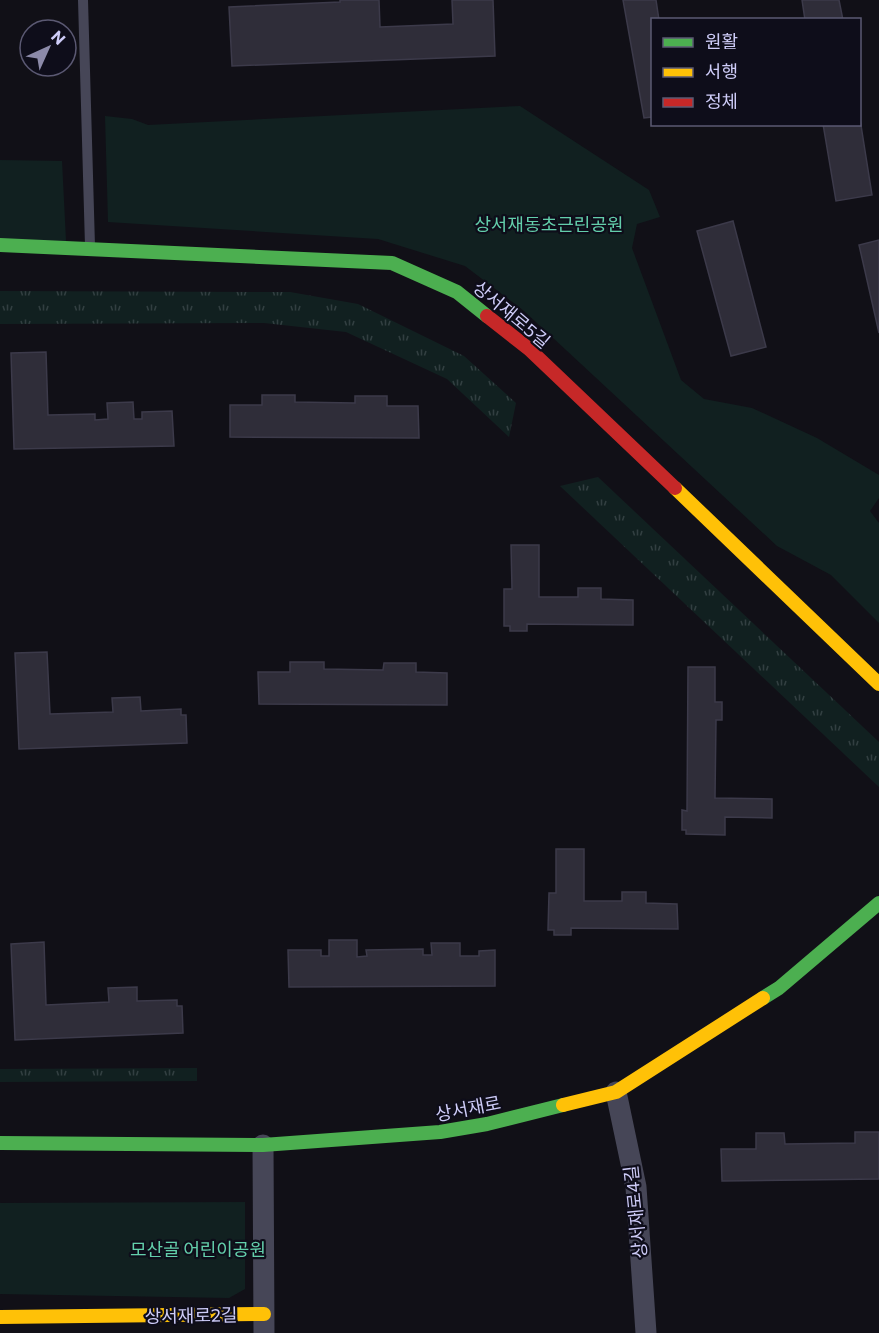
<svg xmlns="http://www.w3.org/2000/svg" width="879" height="1333" font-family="Commissioner,'Noto Sans KR',sans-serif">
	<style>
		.grass { fill: url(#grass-tufts) }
		.green { fill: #112020 }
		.building { fill: #2f2d39; stroke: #3c3a4a; stroke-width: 1.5 }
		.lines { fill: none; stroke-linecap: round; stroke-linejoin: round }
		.lane { stroke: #464657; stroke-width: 10 }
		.street { stroke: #464657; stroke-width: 21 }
		.fast { stroke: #4caf50; stroke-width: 14 }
		.slow { stroke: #ffc107; stroke-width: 14 }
		.jam { stroke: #c62828; stroke-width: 14 }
		.labels { text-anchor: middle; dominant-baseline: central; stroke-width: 4.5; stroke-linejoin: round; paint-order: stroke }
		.park-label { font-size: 18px; fill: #63ceab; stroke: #0e0d1a }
		.street-label { font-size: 18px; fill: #ceccf8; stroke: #0e0d1a }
	</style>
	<defs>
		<pattern id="grass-tufts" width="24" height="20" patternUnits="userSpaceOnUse" patternTransform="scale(1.5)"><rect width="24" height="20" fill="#112020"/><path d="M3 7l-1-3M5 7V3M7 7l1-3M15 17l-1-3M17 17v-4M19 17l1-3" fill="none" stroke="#323f41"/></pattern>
	</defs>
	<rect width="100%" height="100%" fill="#111017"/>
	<g class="grass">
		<polygon points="0,291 290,292 358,304 464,356 516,403 509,437 447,379 346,332 264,323 0,324"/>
		<polygon points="598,477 879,742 879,787 560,486"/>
		<polygon points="197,1068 197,1081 0,1082 0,1069"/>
	</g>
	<g class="green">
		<polygon points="520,106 649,190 660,217 637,224 632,248 681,380 704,399 752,408 817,438 879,475 879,498 870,511 879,523 879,623 831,575 777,546 524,311 465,266 378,239 108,222 105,116 132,119 148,125"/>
		<polygon points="0,160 62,161 66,241 0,240"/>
		<polygon points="245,1202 245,1289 229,1298 0,1294 0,1203"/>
	</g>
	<g class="building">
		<polygon points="340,0 379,0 380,27 453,24 452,0 493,0 495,56 232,66 229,7 340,2"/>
		<polygon points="623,0 656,0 659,20 652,20 652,117 644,118"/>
		<polygon points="802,0 839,0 843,20 805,20"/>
		<polygon points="860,119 872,195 836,201 823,124 860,124"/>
		<polygon points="733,221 766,347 731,356 697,231"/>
		<polygon points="879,240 879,333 859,245"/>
		<polygon points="46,352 48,415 95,414 95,420 108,419 107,403 133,402 134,419 142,419 142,412 172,411 174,446 14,449 11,353"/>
		<polygon points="262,395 295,395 295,402 355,403 355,396 387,396 387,406 418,406 419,438 230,437 230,405 262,405"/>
		<polygon points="511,545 539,545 539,597 578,597 578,588 601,588 601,599 633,600 633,625 527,624 527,631 510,631 510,626 504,626 504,589 512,589"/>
		<polygon points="47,652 50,714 113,712 112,698 140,697 141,711 181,709 181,715 186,715 187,743 19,749 15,653"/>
		<polygon points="290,662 324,662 324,669 383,670 384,663 416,663 416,672 447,673 447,705 259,704 258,672 290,672"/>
		<polygon points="688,667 715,667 715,702 722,702 722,720 716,720 715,798 772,799 772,818 725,817 725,835 686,834 686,830 682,830 682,810 687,811"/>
		<polygon points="556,849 584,849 584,901 622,901 622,892 646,892 646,903 677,904 678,929 571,928 571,935 554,935 554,930 548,930 549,893 556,893"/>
		<polygon points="329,940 357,940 357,957 367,956 366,950 423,949 423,955 432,955 431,943 460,943 460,956 479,956 479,951 495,950 495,986 289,987 288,950 321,950 321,956 329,956"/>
		<polygon points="44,942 46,1005 109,1002 108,988 137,987 137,1001 177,1000 177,1006 182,1006 183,1033 15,1040 11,944"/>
		<polygon points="855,1132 879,1132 879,1179 722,1181 721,1149 756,1149 756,1133 784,1133 785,1144 855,1143"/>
	</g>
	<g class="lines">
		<polyline class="lane" points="83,0 90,246"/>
		<g class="street">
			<polyline points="616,1092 636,1187 646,1333"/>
			<polyline points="263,1145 264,1333"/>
		</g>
		<g class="fast">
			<polyline points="0,245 392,263 457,292 487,316"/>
			<polyline points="763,998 779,988 879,903"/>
			<polyline points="0,1143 263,1145 440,1132 487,1124 563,1105"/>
		</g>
		<g class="slow">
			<polyline points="675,488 879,684"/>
			<polyline points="563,1105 616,1092 763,998"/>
			<polyline points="0,1317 264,1314"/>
		</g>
		<polyline class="jam" points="487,316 529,349 675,488"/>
	</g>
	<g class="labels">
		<g class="park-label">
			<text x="549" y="224">상서재동초근린공원</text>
			<text x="198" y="1249">모산골 어린이공원</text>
		</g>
		<g class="street-label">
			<text transform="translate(512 314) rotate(40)">상서재로5길</text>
			<text transform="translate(468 1108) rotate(-11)">상서재로</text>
			<text transform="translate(635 1212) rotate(-96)">상서재로4길</text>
			<text transform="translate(191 1315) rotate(-1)">상서재로2길</text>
		</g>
	</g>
	<rect x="651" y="18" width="210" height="108" fill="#0e0d1a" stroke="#5b5973" stroke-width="1.5"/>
	<rect x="663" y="38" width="30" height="9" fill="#4caf50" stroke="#5b5973" stroke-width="1.5"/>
	<text x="705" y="48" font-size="18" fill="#ceccf8">원활</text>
	<rect x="663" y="68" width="30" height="9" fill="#ffc107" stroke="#5b5973" stroke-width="1.5"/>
	<text x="705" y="78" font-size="18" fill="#ceccf8">서행</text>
	<rect x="663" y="98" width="30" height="9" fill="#c62828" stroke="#5b5973" stroke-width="1.5"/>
	<text x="705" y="108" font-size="18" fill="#ceccf8">정체</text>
	<g transform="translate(48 48) rotate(45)"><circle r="28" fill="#0e0d1a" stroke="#5b5973" stroke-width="1.5"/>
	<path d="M0-4.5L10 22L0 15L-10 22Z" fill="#8c8aa9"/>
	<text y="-9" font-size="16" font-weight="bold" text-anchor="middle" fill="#ceccf8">N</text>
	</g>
</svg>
